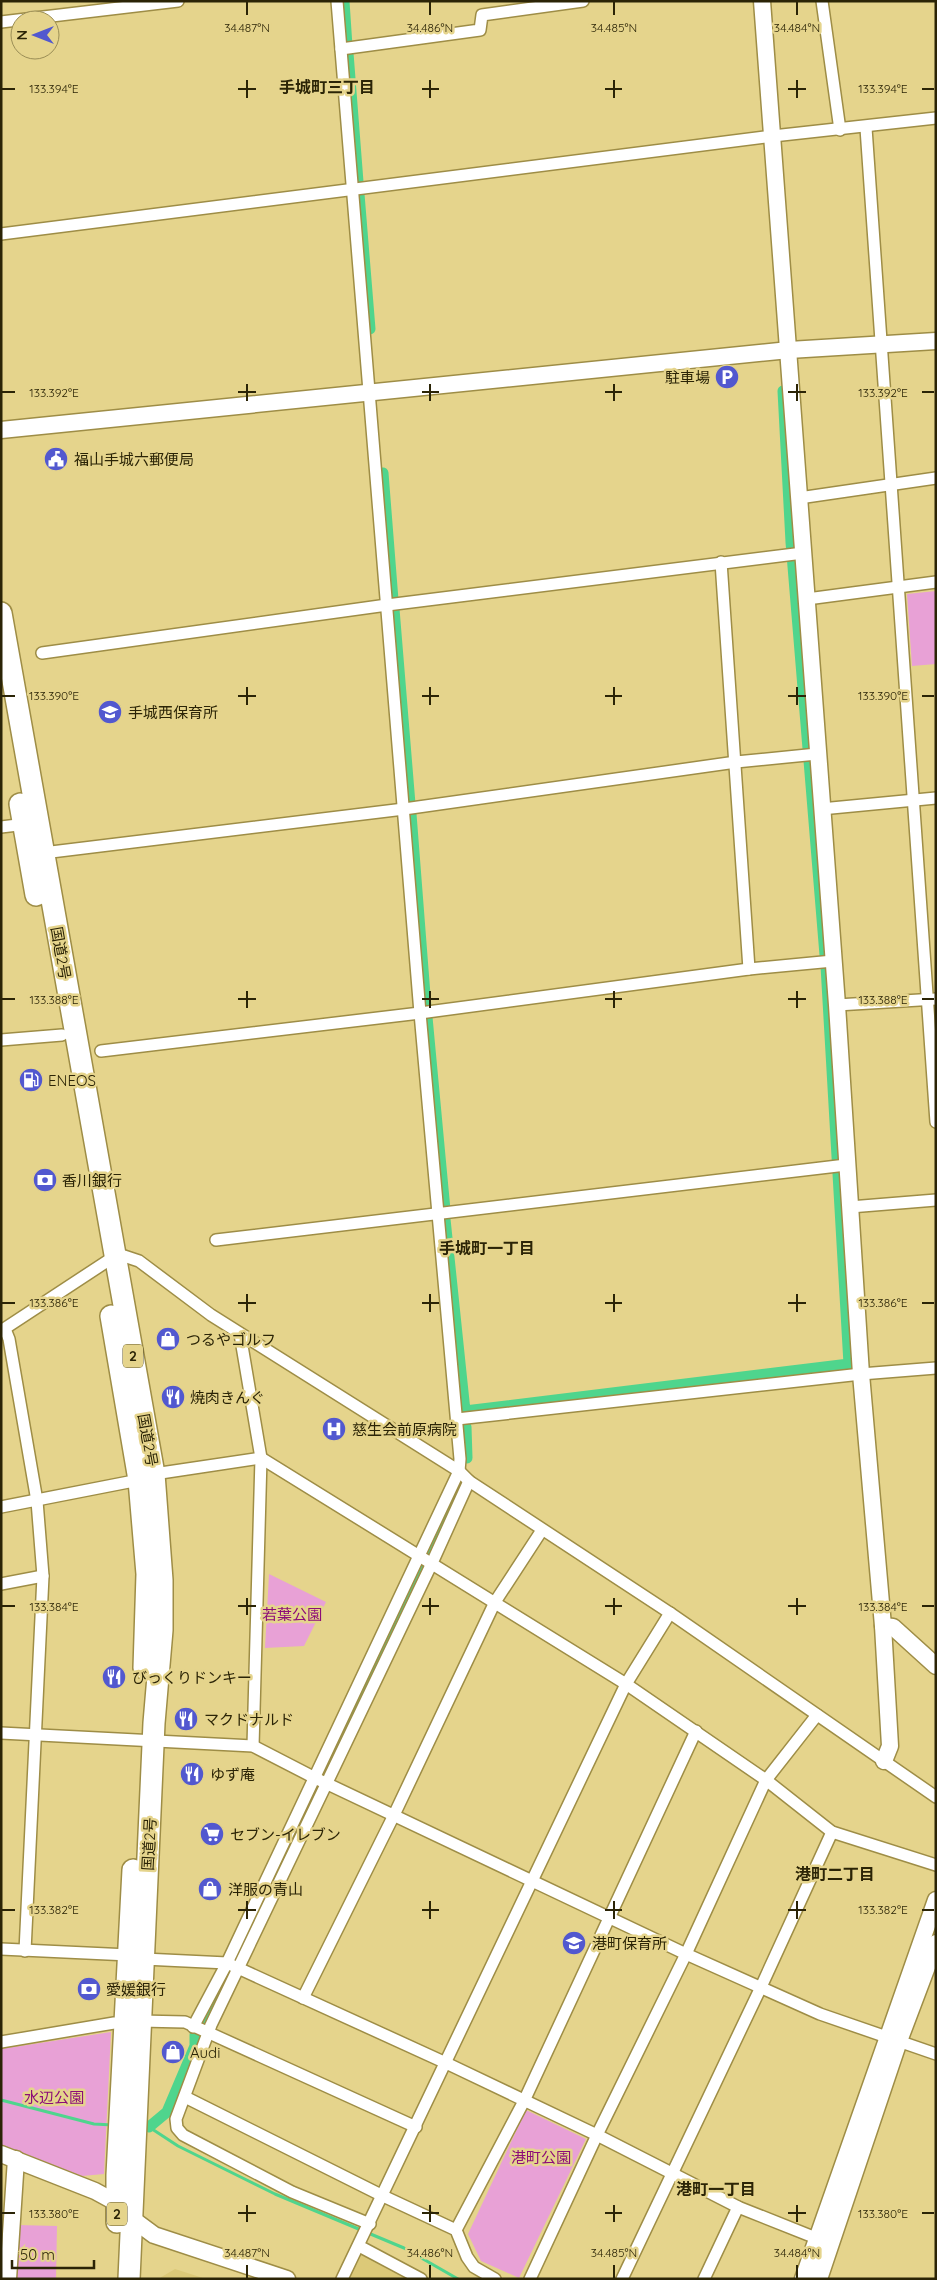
<svg xmlns="http://www.w3.org/2000/svg" width="937" height="2280" font-family="Quicksand,'Noto Sans JP',sans-serif">
	<style>
		.built { fill: #dcc978 }
		.green { fill: #e8a1d6 }
		.lines { fill: none; stroke-linecap: round; stroke-linejoin: round }
		.stream { stroke: #4fd58d; stroke-width: 3 }
		.canal { stroke: #4fd58d; stroke-width: 11 }
		.street-casing { stroke: #9e8d46; stroke-width: 14 }
		.secondary-casing { stroke: #9e8d46; stroke-width: 19 }
		.highway-casing { stroke: #9e8d46; stroke-width: 24 }
		.street { stroke: #fff; stroke-width: 11 }
		.secondary { stroke: #fff; stroke-width: 16 }
		.highway { stroke: #fff; stroke-width: 21 }
		.ticks { fill: none; stroke: #2b2406; stroke-width: 2 }
		.labels { text-anchor: middle; dominant-baseline: central; stroke-width: 5; stroke-linejoin: round; paint-order: stroke }
		.shield { fill: #e5d48c; stroke: #63592e; stroke-width: 1 }
		.shield-label { font-size: 14px; font-weight: bold; fill: #2b2406 }
		.poi-label { font-size: 15px; fill: #2b2406; stroke: #e5d48c; text-anchor: start }
		.street-label { font-size: 15px; fill: #2b2406; stroke: #e5d48c }
		.park-label { font-size: 15px; fill: #8c0c78; stroke: #e5d48c }
		.neighbourhood-label { font-size: 16px; font-weight: bold; fill: #2b2406; stroke: #e5d48c }
		.ticks-label { font-size: 12px; text-anchor: middle; fill: #2b2406; stroke: #e5d48c; stroke-width: 5; stroke-linejoin: round; paint-order: stroke }
	</style>
	<rect width="100%" height="100%" fill="#e5d48c"/>
	<g class="built">
		<polygon points="360,2252 408,2279 348,2279"/>
		<polygon points="175,2269 206,2279 158,2279"/>
	</g>
	<g class="green">
		<polygon points="936,591 936,664 912,666 907,594"/>
		<polygon points="269,1574 326,1602 304,1646 265,1648"/>
		<polygon points="111,2032 104,2174 82,2176 1,2145 1,2049"/>
		<polygon points="526,2110 586,2139 519,2278 481,2261 468,2234"/>
		<polygon points="17,2225 57,2226 56,2279 16,2279"/>
	</g>
	<g class="lines">
		<g class="stream">
			<polyline points="1,2100 94,2124 113,2125"/>
			<polyline points="144,2127 149,2127 178,2146 275,2194 404,2248 458,2279"/>
		</g>
		<g class="canal">
			<polyline points="344,1 347,46"/>
			<polyline points="348,53 358,182"/>
			<polyline points="359,194 370,329"/>
			<polyline points="783,391 791,542 825,955"/>
			<polyline points="383,473 393,600"/>
			<polyline points="394,609 410,804"/>
			<polyline points="411,814 426,1008"/>
			<polyline points="427,1017 445,1210"/>
			<polyline points="445,1219 465,1411 849,1364 826,966"/>
			<polyline points="466,1427 467,1458"/>
			<polyline points="149,2127 167,2112 195,2046 195,2035 206,2017 259,1913 432,1547 457,1487"/>
		</g>
		<g class="street-casing">
			<g id="street">
				<polyline points="822,1 840,130"/>
				<polyline points="1,22 178,1"/>
				<polyline points="341,49 480,30 482,15 583,1"/>
				<polyline points="866,128 936,1122"/>
				<polyline points="1,234 773,136 936,118"/>
				<polyline points="799,498 936,478"/>
				<polyline points="721,562 749,969"/>
				<polyline points="807,599 936,582"/>
				<polyline points="42,653 387,605 803,553"/>
				<polyline points="821,809 936,798"/>
				<polyline points="1,827 26,824"/>
				<polyline points="43,853 404,809 736,762 817,754"/>
				<polyline points="837,1005 936,999"/>
				<polyline points="1,1040 62,1035"/>
				<polyline points="101,1051 420,1013 749,969 833,961"/>
				<polyline points="850,1207 936,1200"/>
				<polyline points="216,1240 846,1165"/>
				<polyline points="5,1329 9,1339 37,1501 43,1576 25,1951"/>
				<polyline points="1,1331 115,1256 124,1256 139,1261 211,1315 459,1471 469,1481 670,1613 936,1797"/>
				<polyline points="240,1334 261,1458 253,1746"/>
				<polyline points="457,1419 861,1374 936,1368"/>
				<polyline points="154,1474 261,1458 626,1684 766,1780 832,1832 936,1865"/>
				<polyline points="1,1507 139,1480"/>
				<polyline points="1,1584 43,1576"/>
				<polyline points="1,1733 253,1746 315,1778 686,1954 820,2014 936,2054"/>
				<polyline points="1,1949 129,1955"/>
				<polyline points="144,1959 227,1963 446,2063 597,2135 738,2207 816,2238"/>
				<polyline points="303,1998 394,1815 495,1602 542,1530"/>
				<polyline points="140,2021 185,2022 416,2127"/>
				<polyline points="193,2027 227,1963 459,1471 460,1459 420,1013 337,1"/>
				<polyline points="1,2042 114,2023 126,2023"/>
				<polyline points="185,2097 383,2196 456,2230 467,2257 474,2267 495,2279"/>
				<polyline points="370,2224 292,2192 183,2135 177,2128 176,2119 211,2025 432,1563 469,1481"/>
				<polyline points="456,2230 524,2101 696,1731"/>
				<polyline points="359,2246 421,2279"/>
				<polyline points="342,2279 626,1684 670,1613"/>
				<polyline points="530,2279 597,2135 686,1954 766,1780 817,1715"/>
				<polyline points="622,2279 761,1987 832,1832"/>
				<polyline points="704,2279 738,2207"/>
			</g>
		</g>
		<g class="secondary-casing">
			<g id="secondary">
				<polyline points="762,1 837,1005 861,1374 883,1626 890,1746 884,1761"/>
				<polyline points="1,430 789,350 936,341"/>
				<polyline points="883,1626 893,1627 936,1666"/>
				<polyline points="1,2154 95,2191 117,2203 131,2218 154,2235 287,2279"/>
				<polyline points="8,2279 16,2159"/>
				<polyline points="803,2279 936,1900"/>
				<polyline points="819,2279 899,2041 936,1943"/>
			</g>
		</g>
		<g class="highway-casing">
			<g id="highway">
				<polyline points="1,613 154,1474 162,1580 162,1630 154,1723 129,2279"/>
				<polyline points="20,804 36,895"/>
				<polyline points="111,1316 139,1480 147,1574 144,1668"/>
				<polyline points="117,2222 117,2175 133,1870"/>
			</g>
		</g>
		<use href="#street" class="street"/>
		<use href="#secondary" class="secondary"/>
		<use href="#highway" class="highway"/>
	</g>
	<path class="ticks" d="M247,2V15M430,2V15M614,2V15M797,2V15M247,80V98M430,80V98M614,80V98M797,80V98M2,89H15M238,89H256M422,89H439M605,89H622M788,89H806M922,89H934M247,384V401M430,384V401M614,384V401M797,384V401M2,392H15M238,392H256M422,392H439M605,392H622M788,392H806M922,392H934M247,687V705M430,687V705M614,687V705M797,687V705M2,696H15M238,696H256M422,696H439M605,696H622M788,696H806M922,696H934M247,991V1008M430,991V1008M614,991V1008M797,991V1008M2,999H15M238,999H256M422,999H439M605,999H622M788,999H806M922,999H934M247,1294V1312M430,1294V1312M614,1294V1312M797,1294V1312M2,1303H15M238,1303H256M422,1303H439M605,1303H622M788,1303H806M922,1303H934M247,1598V1615M430,1598V1615M614,1598V1615M797,1598V1615M2,1606H15M238,1606H256M422,1606H439M605,1606H622M788,1606H806M922,1606H934M247,1901V1919M430,1901V1919M614,1901V1919M797,1901V1919M2,1910H15M238,1910H256M422,1910H439M605,1910H622M788,1910H806M922,1910H934M247,2205V2222M430,2205V2222M614,2205V2222M797,2205V2222M2,2213H15M238,2213H256M422,2213H439M605,2213H622M788,2213H806M922,2213H934M247,2265V2278M430,2265V2278M614,2265V2278M797,2265V2278"/>
	<defs>
		<g id="parking-disc" transform="scale(1.25)"><circle r="9.5" fill="#5258cf" stroke="#e5d48c"/><path d="M-3.5-5.5H1a3.5 3.5 0 0 1 0 7H-1V5.5H-3.5ZM-1-3.4V-.6H.8a1.4 1.4 0 0 0 0-2.8Z" fill="#fff"/></g>
		<g id="civic-disc" transform="scale(1.25)"><circle r="9.5" fill="#5258cf" stroke="#e5d48c"/><path d="M-.6-6.5H3V-4.5H.6V-3L4-1V1h2V6H-6V1h2V-1L-.6-3ZM-1.2 2.5V6h2.4V2.5Z" fill="#fff"/></g>
		<g id="school-disc" transform="scale(1.25)"><circle r="9.5" fill="#5258cf" stroke="#e5d48c"/><path d="M0-5L7-2L0 1L-7-2ZM-4 1L0 2.5L4 1V4Q0 6-4 4Z" fill="#fff"/></g>
		<g id="fuel-disc" transform="scale(1.25)"><circle r="9.5" fill="#5258cf" stroke="#e5d48c"/><path d="M-5.5-6h7V0h2V4h1.3V-2.5L3-4.5l.8-.8L6-3V5H2.5V1h-1V6h-7ZM-4.2-4.7v3.2H.2V-4.7Z" fill="#fff"/></g>
		<g id="bank-disc" transform="scale(1.25)"><circle r="9.5" fill="#5258cf" stroke="#e5d48c"/><path d="M-6-4H6V4H-6ZM0-2.3a2.3 2.3 0 1 0 0 4.6a2.3 2.3 0 1 0 0-4.6Z" fill="#fff"/></g>
		<g id="shop-disc" transform="scale(1.25)"><circle r="9.5" fill="#5258cf" stroke="#e5d48c"/><path d="M-5-2.5h2.3a2.7 3.5 0 0 1 5.4 0H5L5.5 6h-11ZM-1.5-2.5h3a1.5 2.3 0 0 0-3 0Z" fill="#fff"/></g>
		<g id="restaurant-disc" transform="scale(1.25)"><circle r="9.5" fill="#5258cf" stroke="#e5d48c"/><path d="M-5-6h1v4h1v-4h1v4h1v-4h1v5L-1.5 .5V6h-2V.5L-5-1ZM5-6V6H3V1.5H1.5Q1.5-4 5-6Z" fill="#fff"/></g>
		<g id="hospital-disc" transform="scale(1.25)"><circle r="9.5" fill="#5258cf" stroke="#e5d48c"/><path d="M-5-5h3v3.5h4V-5h3V5h-3V1.5h-4V5h-3Z" fill="#fff"/></g>
		<g id="supermarket-disc" transform="scale(1.25)"><circle r="9.5" fill="#5258cf" stroke="#e5d48c"/><path d="M-6-5.5h2.5l.6 2H6L4.5 2H-2.5L-4.4-4H-6ZM-1.5 3.2a1.3 1.3 0 1 0 .1 0ZM3 3.2a1.3 1.3 0 1 0 .1 0Z" fill="#fff"/></g>
	</defs>
	<g fill-rule="evenodd">
		<use href="#parking-disc" x="727" y="377"/>
		<use href="#civic-disc" x="56" y="459"/>
		<use href="#school-disc" x="110" y="712"/>
		<use href="#fuel-disc" x="31" y="1080"/>
		<use href="#bank-disc" x="45" y="1180"/>
		<use href="#shop-disc" x="168" y="1339"/>
		<use href="#restaurant-disc" x="173" y="1397"/>
		<use href="#hospital-disc" x="334" y="1429"/>
		<use href="#restaurant-disc" x="114" y="1677"/>
		<use href="#restaurant-disc" x="186" y="1719"/>
		<use href="#restaurant-disc" x="192" y="1774"/>
		<use href="#supermarket-disc" x="212" y="1834"/>
		<use href="#shop-disc" x="210" y="1889"/>
		<use href="#school-disc" x="574" y="1943"/>
		<use href="#bank-disc" x="89" y="1989"/>
		<use href="#shop-disc" x="173" y="2052"/>
	</g>
	<g class="labels">
		<g class="shield">
			<rect x="123" y="1344.5" width="20" height="23" rx="4"/>
			<rect x="107" y="2202.5" width="20" height="23" rx="4"/>
		</g>
		<g class="shield-label">
			<text x="133" y="1356">2</text>
			<text x="117" y="2214">2</text>
		</g>
		<g class="poi-label">
			<text x="710" y="377" text-anchor="end">駐車場</text>
			<text x="74" y="459">福山手城六郵便局</text>
			<text x="128" y="712">手城西保育所</text>
			<text x="48" y="1080">ENEOS</text>
			<text x="62" y="1180">香川銀行</text>
			<text x="186" y="1339">つるやゴルフ</text>
			<text x="190" y="1397">焼肉きんぐ</text>
			<text x="352" y="1429">慈生会前原病院</text>
			<text x="132" y="1677">びっくりドンキー</text>
			<text x="204" y="1719">マクドナルド</text>
			<text x="210" y="1774">ゆず庵</text>
			<text x="230" y="1834">セブン-イレブン</text>
			<text x="228" y="1889">洋服の青山</text>
			<text x="592" y="1943">港町保育所</text>
			<text x="106" y="1989">愛媛銀行</text>
			<text x="190" y="2052">Audi</text>
		</g>
		<g class="street-label">
			<text transform="translate(61 953) rotate(80)">国道2号</text>
			<text transform="translate(148 1440) rotate(80)">国道2号</text>
			<text transform="translate(149 1844) rotate(-87)">国道2号</text>
		</g>
		<g class="park-label">
			<text x="292" y="1614">若葉公園</text>
			<text x="54" y="2097">水辺公園</text>
			<text x="541" y="2157">港町公園</text>
		</g>
		<g class="neighbourhood-label">
			<text x="327" y="87">手城町三丁目</text>
			<text x="487" y="1248">手城町一丁目</text>
			<text x="835" y="1874">港町二丁目</text>
			<text x="716" y="2189">港町一丁目</text>
		</g>
	</g>
	<g class="ticks-label">
		<text x="247" y="32">34.487°N</text>
		<text x="430" y="32">34.486°N</text>
		<text x="614" y="32">34.485°N</text>
		<text x="797" y="32">34.484°N</text>
		<text x="883" y="93">133.394°E</text>
		<text x="54" y="93">133.394°E</text>
		<text x="883" y="397">133.392°E</text>
		<text x="54" y="397">133.392°E</text>
		<text x="883" y="700">133.390°E</text>
		<text x="54" y="700">133.390°E</text>
		<text x="883" y="1004">133.388°E</text>
		<text x="54" y="1004">133.388°E</text>
		<text x="54" y="1307">133.386°E</text>
		<text x="883" y="1307">133.386°E</text>
		<text x="54" y="1611">133.384°E</text>
		<text x="883" y="1611">133.384°E</text>
		<text x="54" y="1914">133.382°E</text>
		<text x="883" y="1914">133.382°E</text>
		<text x="54" y="2218">133.380°E</text>
		<text x="883" y="2218">133.380°E</text>
		<text x="247" y="2257">34.487°N</text>
		<text x="430" y="2257">34.486°N</text>
		<text x="614" y="2257">34.485°N</text>
		<text x="797" y="2257">34.484°N</text>
	</g>
	<rect width="937" height="2280" fill="none" stroke="#2b2406" stroke-width="5"/>
	<g transform="translate(35 35) rotate(270)"><circle r="24" fill="#e5d48c" stroke="#9b8e56"/>
	<path d="M0-4L9 19L0 12L-9 19Z" fill="#5258cf"/>
	<text y="-8" font-size="14" font-weight="bold" text-anchor="middle" fill="#2b2406">N</text>
	</g>
	<path d="M12 2260v8h82v-8" fill="none" stroke="#2b2406" stroke-width="2.5"/>
	<text x="20" y="2260" font-size="15" fill="#2b2406" stroke="#e5d48c" stroke-width="4" paint-order="stroke">50 m</text>
</svg>
